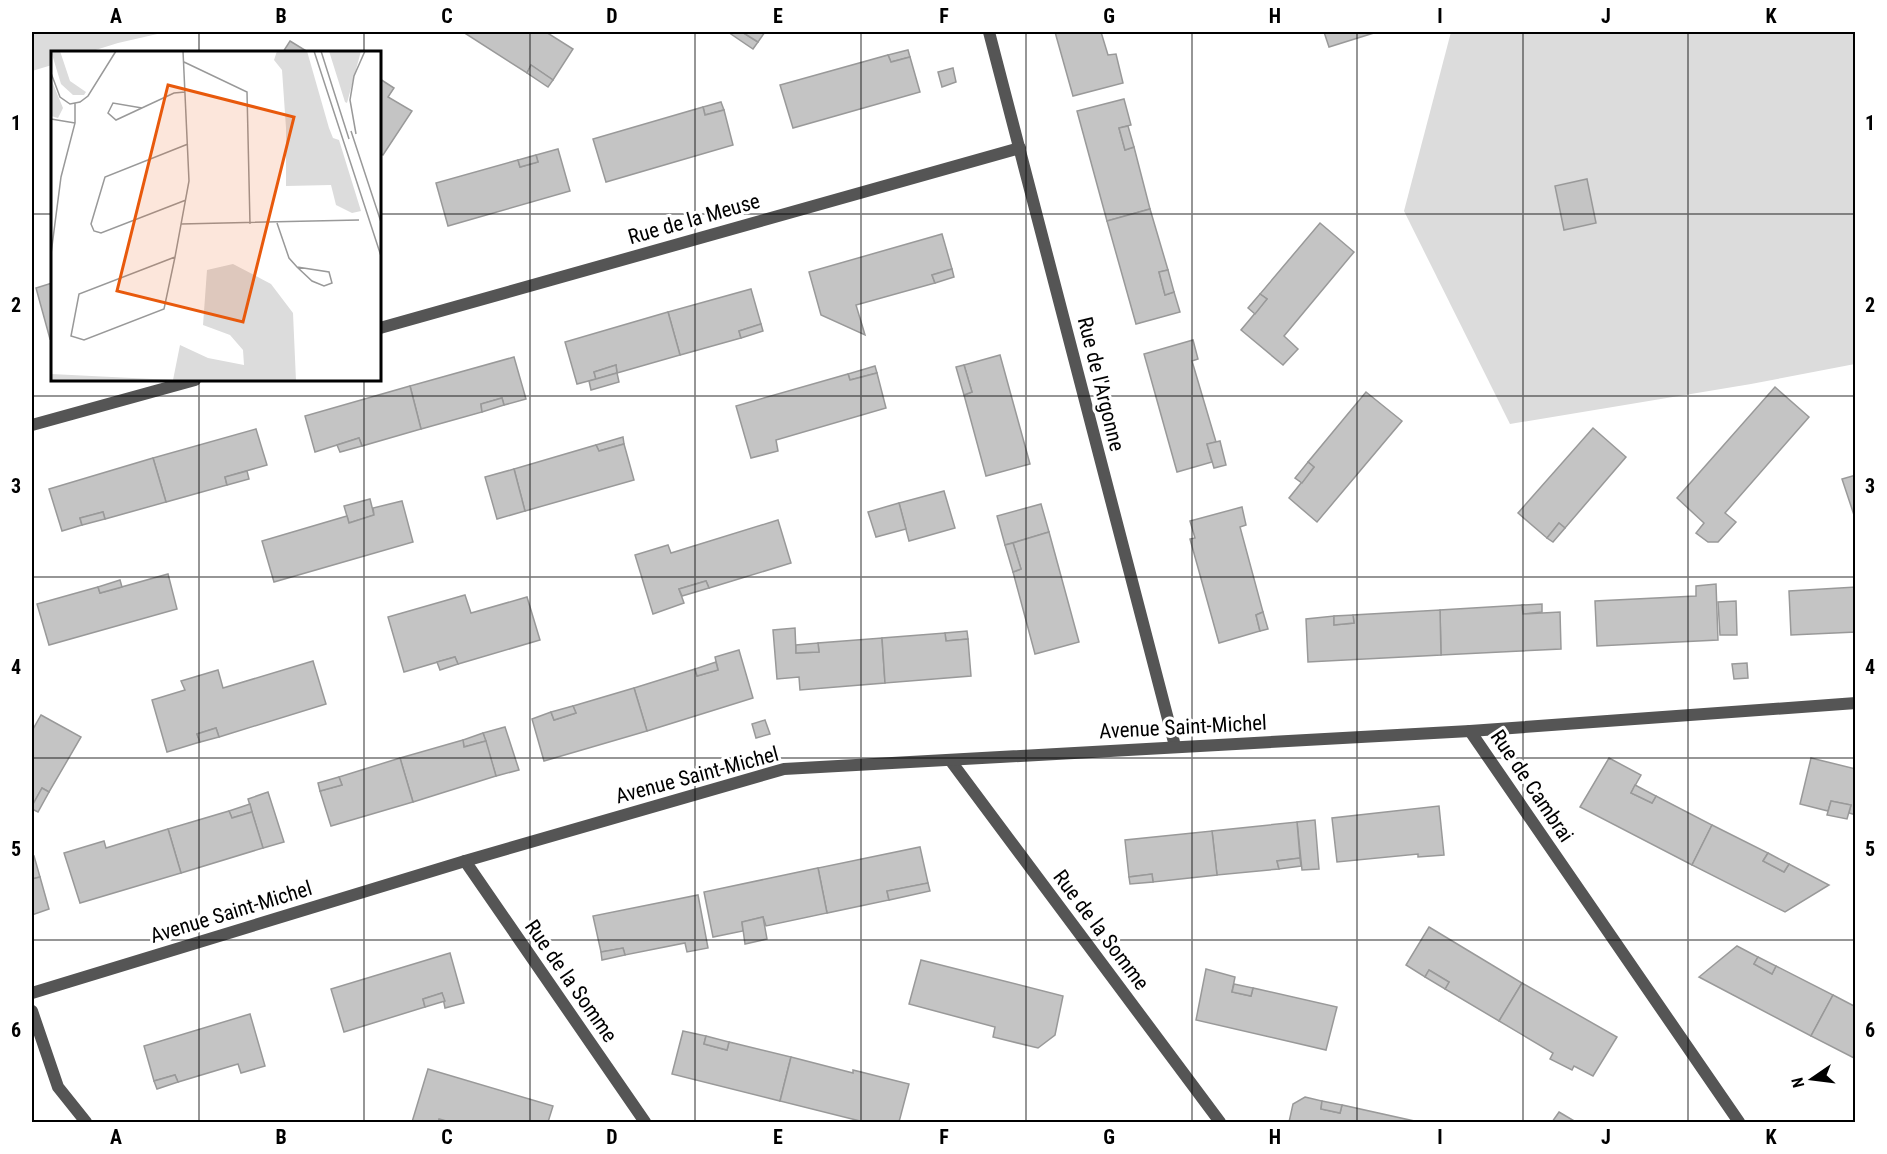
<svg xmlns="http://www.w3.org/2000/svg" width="1887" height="1154" font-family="'Roboto Condensed',sans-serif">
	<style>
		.green { fill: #dcdcdc }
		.building { fill: #c4c4c4; stroke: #999; stroke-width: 1.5 }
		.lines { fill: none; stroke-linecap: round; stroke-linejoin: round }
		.street { stroke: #555; stroke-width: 12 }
		.grid { fill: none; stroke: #000; stroke-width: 1.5; stroke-opacity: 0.55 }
		.labels { text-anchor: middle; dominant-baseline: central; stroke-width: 6; stroke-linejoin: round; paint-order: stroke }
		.street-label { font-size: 21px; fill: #000; stroke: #fff }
		.inset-road { fill: none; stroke: #999; stroke-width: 1.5 }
		.view { fill: #e8590c; fill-opacity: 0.15; stroke: #e8590c; stroke-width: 3 }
		.inset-edge { fill: none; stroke: #000; stroke-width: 3 }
		.neatline { fill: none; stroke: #000; stroke-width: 2 }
		.grid-label { font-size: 20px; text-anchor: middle; font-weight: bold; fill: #000 }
	</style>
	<rect width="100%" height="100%" fill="#fff"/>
	<g class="green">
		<polygon points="32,32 166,32 118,43 89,52 52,52 52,65 32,71"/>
		<polygon points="1451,32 1855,32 1855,364 1751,384 1510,424 1404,211"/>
	</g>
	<g class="building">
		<polygon points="463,32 546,32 573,49 553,80 531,65 527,73"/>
		<polygon points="728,32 742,32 758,42 753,49"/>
		<polygon points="742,32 765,32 758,42"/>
		<polygon points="1055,32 1101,32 1108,55 1116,54 1123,83 1073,96"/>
		<polygon points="1324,32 1377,32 1329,47"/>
		<polygon points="290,41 308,52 283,52"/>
		<polygon points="908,50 910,57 891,62 888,55"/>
		<polygon points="888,55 891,62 910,57 920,92 793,128 780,85"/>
		<polygon points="531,65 553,80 548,87 527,73"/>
		<polygon points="953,68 956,82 942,87 938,72"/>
		<polygon points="380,79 394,88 388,97 412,111 383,155 380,153"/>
		<polygon points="1124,99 1131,125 1119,128 1125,150 1134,147 1150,209 1107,221 1077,111"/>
		<polygon points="721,102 724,110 705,115 703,107"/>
		<polygon points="703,107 705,115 724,110 733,145 606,182 593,139"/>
		<polygon points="1128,126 1134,147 1125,150 1119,128"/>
		<polygon points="558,149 570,191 448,226 436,183 518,160 520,167 538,162 536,155"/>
		<polygon points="536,155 538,162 520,167 518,160"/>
		<polygon points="1587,179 1596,223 1564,230 1555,186"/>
		<polygon points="1150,209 1168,270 1159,272 1165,295 1174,292 1180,312 1136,324 1107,221"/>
		<polygon points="1320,223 1354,252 1284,336 1298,349 1283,365 1241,330 1267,299 1260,294"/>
		<polygon points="942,234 952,269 932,275 935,283 856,305 865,335 821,315 809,272"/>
		<polygon points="952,269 954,277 935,283 932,275"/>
		<polygon points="1168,270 1174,292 1165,295 1159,272"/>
		<polygon points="52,283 52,338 50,339 36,288"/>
		<polygon points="751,289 761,324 739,331 741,338 680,355 668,312"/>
		<polygon points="1260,294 1267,299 1255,314 1248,308"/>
		<polygon points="668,312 680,355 617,373 616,365 594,372 596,379 577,384 565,342"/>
		<polygon points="761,324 763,331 741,338 739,331"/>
		<polygon points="1193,340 1198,359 1192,361 1216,442 1207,444 1212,462 1177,472 1144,354"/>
		<polygon points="1000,355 1030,464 986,476 964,395 972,392 964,365"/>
		<polygon points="514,357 526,399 504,405 502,398 481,404 482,412 421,429 410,386"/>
		<polygon points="616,365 617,373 596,379 594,372"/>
		<polygon points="964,365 972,392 964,395 956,367"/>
		<polygon points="875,366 877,373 850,380 848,374"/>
		<polygon points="617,373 619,382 591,390 589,381"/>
		<polygon points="877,373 886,408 776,440 778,451 751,458 736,406 848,374 850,380"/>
		<polygon points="410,386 421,429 362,446 359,438 315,452 305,416"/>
		<polygon points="1775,387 1809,417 1725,513 1736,522 1718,542 1708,542 1696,533 1704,523 1677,498"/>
		<polygon points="1366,392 1402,421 1317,522 1289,498 1314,467 1308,462"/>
		<polygon points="502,398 504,405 482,412 481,404"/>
		<polygon points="1593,428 1626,457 1565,528 1559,523 1547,538 1518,513"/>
		<polygon points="256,429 267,465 225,477 227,485 166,502 153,458"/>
		<polygon points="623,437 624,444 599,451 596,445"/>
		<polygon points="359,438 362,446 340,452 337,445"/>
		<polygon points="1220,441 1226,465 1214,468 1207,444"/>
		<polygon points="624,444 634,480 525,511 514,469 596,445 599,451"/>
		<polygon points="153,458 166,502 105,519 103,512 80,518 82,525 62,531 49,489"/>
		<polygon points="1308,462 1314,467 1302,483 1295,478"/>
		<polygon points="514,469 525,511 497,519 485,477"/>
		<polygon points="247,471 249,479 227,485 225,477"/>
		<polygon points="1856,475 1856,521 1842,479"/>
		<polygon points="944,491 955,528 909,541 899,503"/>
		<polygon points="370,499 374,515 349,523 344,506"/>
		<polygon points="402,501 413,542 274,582 262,541 347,516 349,523 374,515 373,508"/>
		<polygon points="899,503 906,529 876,537 868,512"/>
		<polygon points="1041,504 1049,532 1005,545 997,516"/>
		<polygon points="1242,507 1246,525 1240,527 1263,612 1256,615 1260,631 1219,643 1190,539 1195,538 1190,521"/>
		<polygon points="103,512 105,519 82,525 80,518"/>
		<polygon points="778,520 791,563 709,588 706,581 679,589 684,603 653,614 635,555 668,545 671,553"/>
		<polygon points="1559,523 1565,528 1553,542 1547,538"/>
		<polygon points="1049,532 1079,642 1035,654 1013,572 1021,569 1013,543"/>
		<polygon points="1013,543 1021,569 1013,572 1005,545"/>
		<polygon points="168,574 177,609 49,645 37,604 98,587 100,593"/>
		<polygon points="120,580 122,587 100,593 98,587"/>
		<polygon points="706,581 709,588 682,596 679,589"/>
		<polygon points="1716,584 1718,640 1597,646 1595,601 1696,596 1696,586"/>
		<polygon points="1856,587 1856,632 1791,635 1789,591"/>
		<polygon points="465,595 471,613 527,597 540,640 458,664 455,657 404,672 388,617"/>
		<polygon points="1736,601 1737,635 1720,635 1718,602"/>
		<polygon points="1542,604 1542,612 1523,614 1522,605"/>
		<polygon points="1522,605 1523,614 1560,612 1561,649 1441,655 1440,610"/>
		<polygon points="1440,610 1441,655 1308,662 1306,619 1334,616 1334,625 1354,623 1353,615"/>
		<polygon points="1263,612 1268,629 1260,631 1256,615"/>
		<polygon points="1353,615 1354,623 1334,625 1334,616"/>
		<polygon points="795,628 796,653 819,652 818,643 882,638 885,683 800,690 799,677 777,679 773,630"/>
		<polygon points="967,631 968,639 946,641 945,633"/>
		<polygon points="945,633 946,641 968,639 971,676 885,683 882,638"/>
		<polygon points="818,643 819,652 796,653 796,645"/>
		<polygon points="739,650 753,698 647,731 634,688 695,669 697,676 718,670 715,657"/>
		<polygon points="455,657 458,664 440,670 437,662"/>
		<polygon points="313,661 326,704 219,737 216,728 197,734 200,742 167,752 152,700 185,690 181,681 218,670 223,688"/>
		<polygon points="716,662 718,670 697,676 695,669"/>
		<polygon points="1747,663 1748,678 1734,679 1732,664"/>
		<polygon points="634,688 647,731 544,761 532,719 551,712 554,720 576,713 573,706"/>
		<polygon points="573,706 576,713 554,720 551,712"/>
		<polygon points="41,715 81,737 49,792 42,788 32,806 32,731"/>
		<polygon points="765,720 770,734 756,738 752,724"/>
		<polygon points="505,727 519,770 496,776 483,733"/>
		<polygon points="216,728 219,737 200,742 197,734"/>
		<polygon points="483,733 486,741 464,747 463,740"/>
		<polygon points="463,740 464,747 486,741 496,776 413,802 400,758"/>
		<polygon points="400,758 413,802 331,826 320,791 342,785 339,777"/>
		<polygon points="1609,758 1641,775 1631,793 1652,803 1656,796 1712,825 1692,865 1580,807"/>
		<polygon points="1811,758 1856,769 1856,815 1849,813 1851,805 1831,801 1828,811 1800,804"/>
		<polygon points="339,777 342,785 320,791 318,783"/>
		<polygon points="1635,785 1656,796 1652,803 1631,793"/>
		<polygon points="42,788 49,792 38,812 32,809 32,806"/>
		<polygon points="268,792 284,842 263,848 248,799"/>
		<polygon points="1831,801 1851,805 1847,819 1827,815"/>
		<polygon points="250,804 252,812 232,818 229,811"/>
		<polygon points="1439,806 1444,855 1418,857 1418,854 1337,862 1332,818"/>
		<polygon points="229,811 232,818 252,812 263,848 181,873 168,829"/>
		<polygon points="1315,820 1319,869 1302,870 1297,822"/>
		<polygon points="1297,822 1300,858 1277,861 1279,869 1217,875 1212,831"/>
		<polygon points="1712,825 1768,853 1763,861 1784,872 1789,864 1829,885 1785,912 1692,865"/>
		<polygon points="168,829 181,873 80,903 64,853 104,841 106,848"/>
		<polygon points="1212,831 1217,875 1153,882 1152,874 1129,877 1125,840"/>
		<polygon points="920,847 928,883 887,891 889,900 827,913 818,868"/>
		<polygon points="1768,853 1789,864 1784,872 1763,861"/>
		<polygon points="34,856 40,877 32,879 32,857"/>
		<polygon points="1300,858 1301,866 1279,869 1277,861"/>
		<polygon points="818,868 827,913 766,926 763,917 742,922 743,931 713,937 704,892"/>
		<polygon points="1152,874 1153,882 1130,884 1129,877"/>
		<polygon points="40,877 49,909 32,915 32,879"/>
		<polygon points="928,883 930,891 889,900 887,891"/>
		<polygon points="698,895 708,948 687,952 685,943 625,955 623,948 601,952 593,916"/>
		<polygon points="763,917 767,939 745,944 742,922"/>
		<polygon points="1429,927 1522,983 1499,1021 1445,989 1449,982 1429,970 1425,977 1406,965"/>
		<polygon points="1737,946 1758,957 1754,964 1772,974 1776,966 1833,995 1811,1036 1699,977"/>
		<polygon points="623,948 625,955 602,960 601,952"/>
		<polygon points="450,953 464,1003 445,1008 442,993 423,999 425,1007 344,1032 331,989"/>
		<polygon points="1758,957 1776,966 1772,974 1754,964"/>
		<polygon points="921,960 1063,996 1055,1035 1038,1048 993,1037 995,1027 909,1004"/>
		<polygon points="1206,969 1235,977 1232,992 1251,996 1253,988 1337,1007 1326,1050 1196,1020"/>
		<polygon points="1429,970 1449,982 1445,989 1425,977"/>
		<polygon points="1522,983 1617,1037 1593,1076 1574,1066 1572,1070 1550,1059 1553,1053 1499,1021"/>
		<polygon points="1234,984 1253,988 1251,996 1232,992"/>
		<polygon points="442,993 445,1001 425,1007 423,999"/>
		<polygon points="1833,995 1856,1007 1856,1059 1811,1036"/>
		<polygon points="250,1014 265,1066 241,1073 238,1064 178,1082 175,1075 154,1081 144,1046"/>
		<polygon points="683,1031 706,1036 704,1044 727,1050 729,1042 791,1057 780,1101 672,1074"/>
		<polygon points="706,1036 729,1042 727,1050 704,1044"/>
		<polygon points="791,1057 853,1073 853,1070 909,1084 899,1122 864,1122 780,1101"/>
		<polygon points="428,1069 553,1106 548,1122 450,1122 439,1119 438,1122 412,1122"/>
		<polygon points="175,1075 178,1082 157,1089 154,1081"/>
		<polygon points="1305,1097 1322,1101 1321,1109 1340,1113 1342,1105 1419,1122 1289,1122 1293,1104"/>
		<polygon points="1322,1101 1342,1105 1340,1113 1321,1109"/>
		<polygon points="1559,1112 1576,1122 1552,1122"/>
	</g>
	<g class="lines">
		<g class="street">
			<polyline points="989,32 1175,746"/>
			<polyline points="380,328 1020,148"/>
			<polyline points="32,425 195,380"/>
			<polyline points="950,760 1220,1122"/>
			<polyline points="465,861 645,1122"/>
			<polyline points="32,993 465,861 784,769 1470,731"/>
			<polyline points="32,1011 58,1087 86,1122"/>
			<polyline points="1739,1122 1470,731 1856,703"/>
		</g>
	</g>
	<path class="grid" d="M199,32V52M364,32V52M530,32V1122M695,32V1122M861,32V1122M1026,32V1122M1192,32V1122M1357,32V1122M1523,32V1122M1688,32V1122M32,214H52M380,214H1856M199,380V1122M364,380V1122M32,396H1856M32,577H1856M32,758H1856M32,940H1856"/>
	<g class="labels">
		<g class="street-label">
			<text transform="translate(694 219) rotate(-16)">Rue de la Meuse</text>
			<text transform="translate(1101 384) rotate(76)">Rue de l'Argonne</text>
			<text transform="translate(1183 727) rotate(-3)">Avenue Saint-Michel</text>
			<text transform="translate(697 775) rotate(-15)">Avenue Saint-Michel</text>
			<text transform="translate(1532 786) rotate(56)">Rue de Cambrai</text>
			<text transform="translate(231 912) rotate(-17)">Avenue Saint-Michel</text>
			<text transform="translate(1101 930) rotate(53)">Rue de la Somme</text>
			<text transform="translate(571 981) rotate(55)">Rue de la Somme</text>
		</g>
	</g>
	<g transform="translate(51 51)">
		<rect width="330" height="330" fill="#fff"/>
		<path d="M0,0H9L19,30L35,41L33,44H22L10,33ZM226,0H256L278,77L282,87L288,89L310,160L301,162L285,154L280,134L235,135V77L231,19L223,9ZM278,0H310L296,52L294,51ZM0,28L12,57L7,67L0,65ZM182,213L220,233L242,262L245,330H21L0,329V323L122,329L129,294L157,307L193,314L192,299L179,284L152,274L156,219Z" fill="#dcdcdc"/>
		<path class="inset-road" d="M263,0L330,205M270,0L298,88M133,11L196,41L199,173M0,22L9,46L19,53L29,51L37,45L65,0M91,57L62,52L57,62L65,69L123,42L134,41M0,68L24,72M300,80L330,171M305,83L299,49L303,25L314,0M135,149L50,182L43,180L40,173L54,126L137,93M226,172L238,207L246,216L261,230L273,235L281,232L278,221L246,216M130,173L308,169M0,203L10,126L24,72V52M124,206L113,258L33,289L20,285L28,243ZM124,206L138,130L132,0"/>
		<path class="view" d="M117,34L243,66L192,271L66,240Z"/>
		<rect width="330" height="330" class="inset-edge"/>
	</g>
	<rect width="1887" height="1154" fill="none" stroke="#ffffff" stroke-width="66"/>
	<g transform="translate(1812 1079) rotate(256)" stroke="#ffffff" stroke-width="4.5" paint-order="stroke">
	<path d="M0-4.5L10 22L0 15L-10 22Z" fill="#000000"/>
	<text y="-9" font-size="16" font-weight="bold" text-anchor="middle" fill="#000000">N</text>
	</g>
	<rect x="33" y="33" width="1821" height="1088" class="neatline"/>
	<g class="grid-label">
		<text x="116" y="23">A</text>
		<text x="281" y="23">B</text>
		<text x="447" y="23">C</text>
		<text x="612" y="23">D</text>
		<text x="778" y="23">E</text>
		<text x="944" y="23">F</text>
		<text x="1109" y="23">G</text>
		<text x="1275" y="23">H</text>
		<text x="1440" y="23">I</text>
		<text x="1606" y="23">J</text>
		<text x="1771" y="23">K</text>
		<text x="16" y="130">1</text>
		<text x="1870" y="130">1</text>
		<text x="16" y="312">2</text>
		<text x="1870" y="312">2</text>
		<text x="16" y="493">3</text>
		<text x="1870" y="493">3</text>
		<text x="16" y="674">4</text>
		<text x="1870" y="674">4</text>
		<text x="16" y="856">5</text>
		<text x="1870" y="856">5</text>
		<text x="16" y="1037">6</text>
		<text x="1870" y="1037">6</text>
		<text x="116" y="1144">A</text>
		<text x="281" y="1144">B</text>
		<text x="447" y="1144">C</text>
		<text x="612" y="1144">D</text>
		<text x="778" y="1144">E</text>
		<text x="944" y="1144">F</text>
		<text x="1109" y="1144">G</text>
		<text x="1275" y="1144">H</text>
		<text x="1440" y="1144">I</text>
		<text x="1606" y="1144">J</text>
		<text x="1771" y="1144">K</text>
	</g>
</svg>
